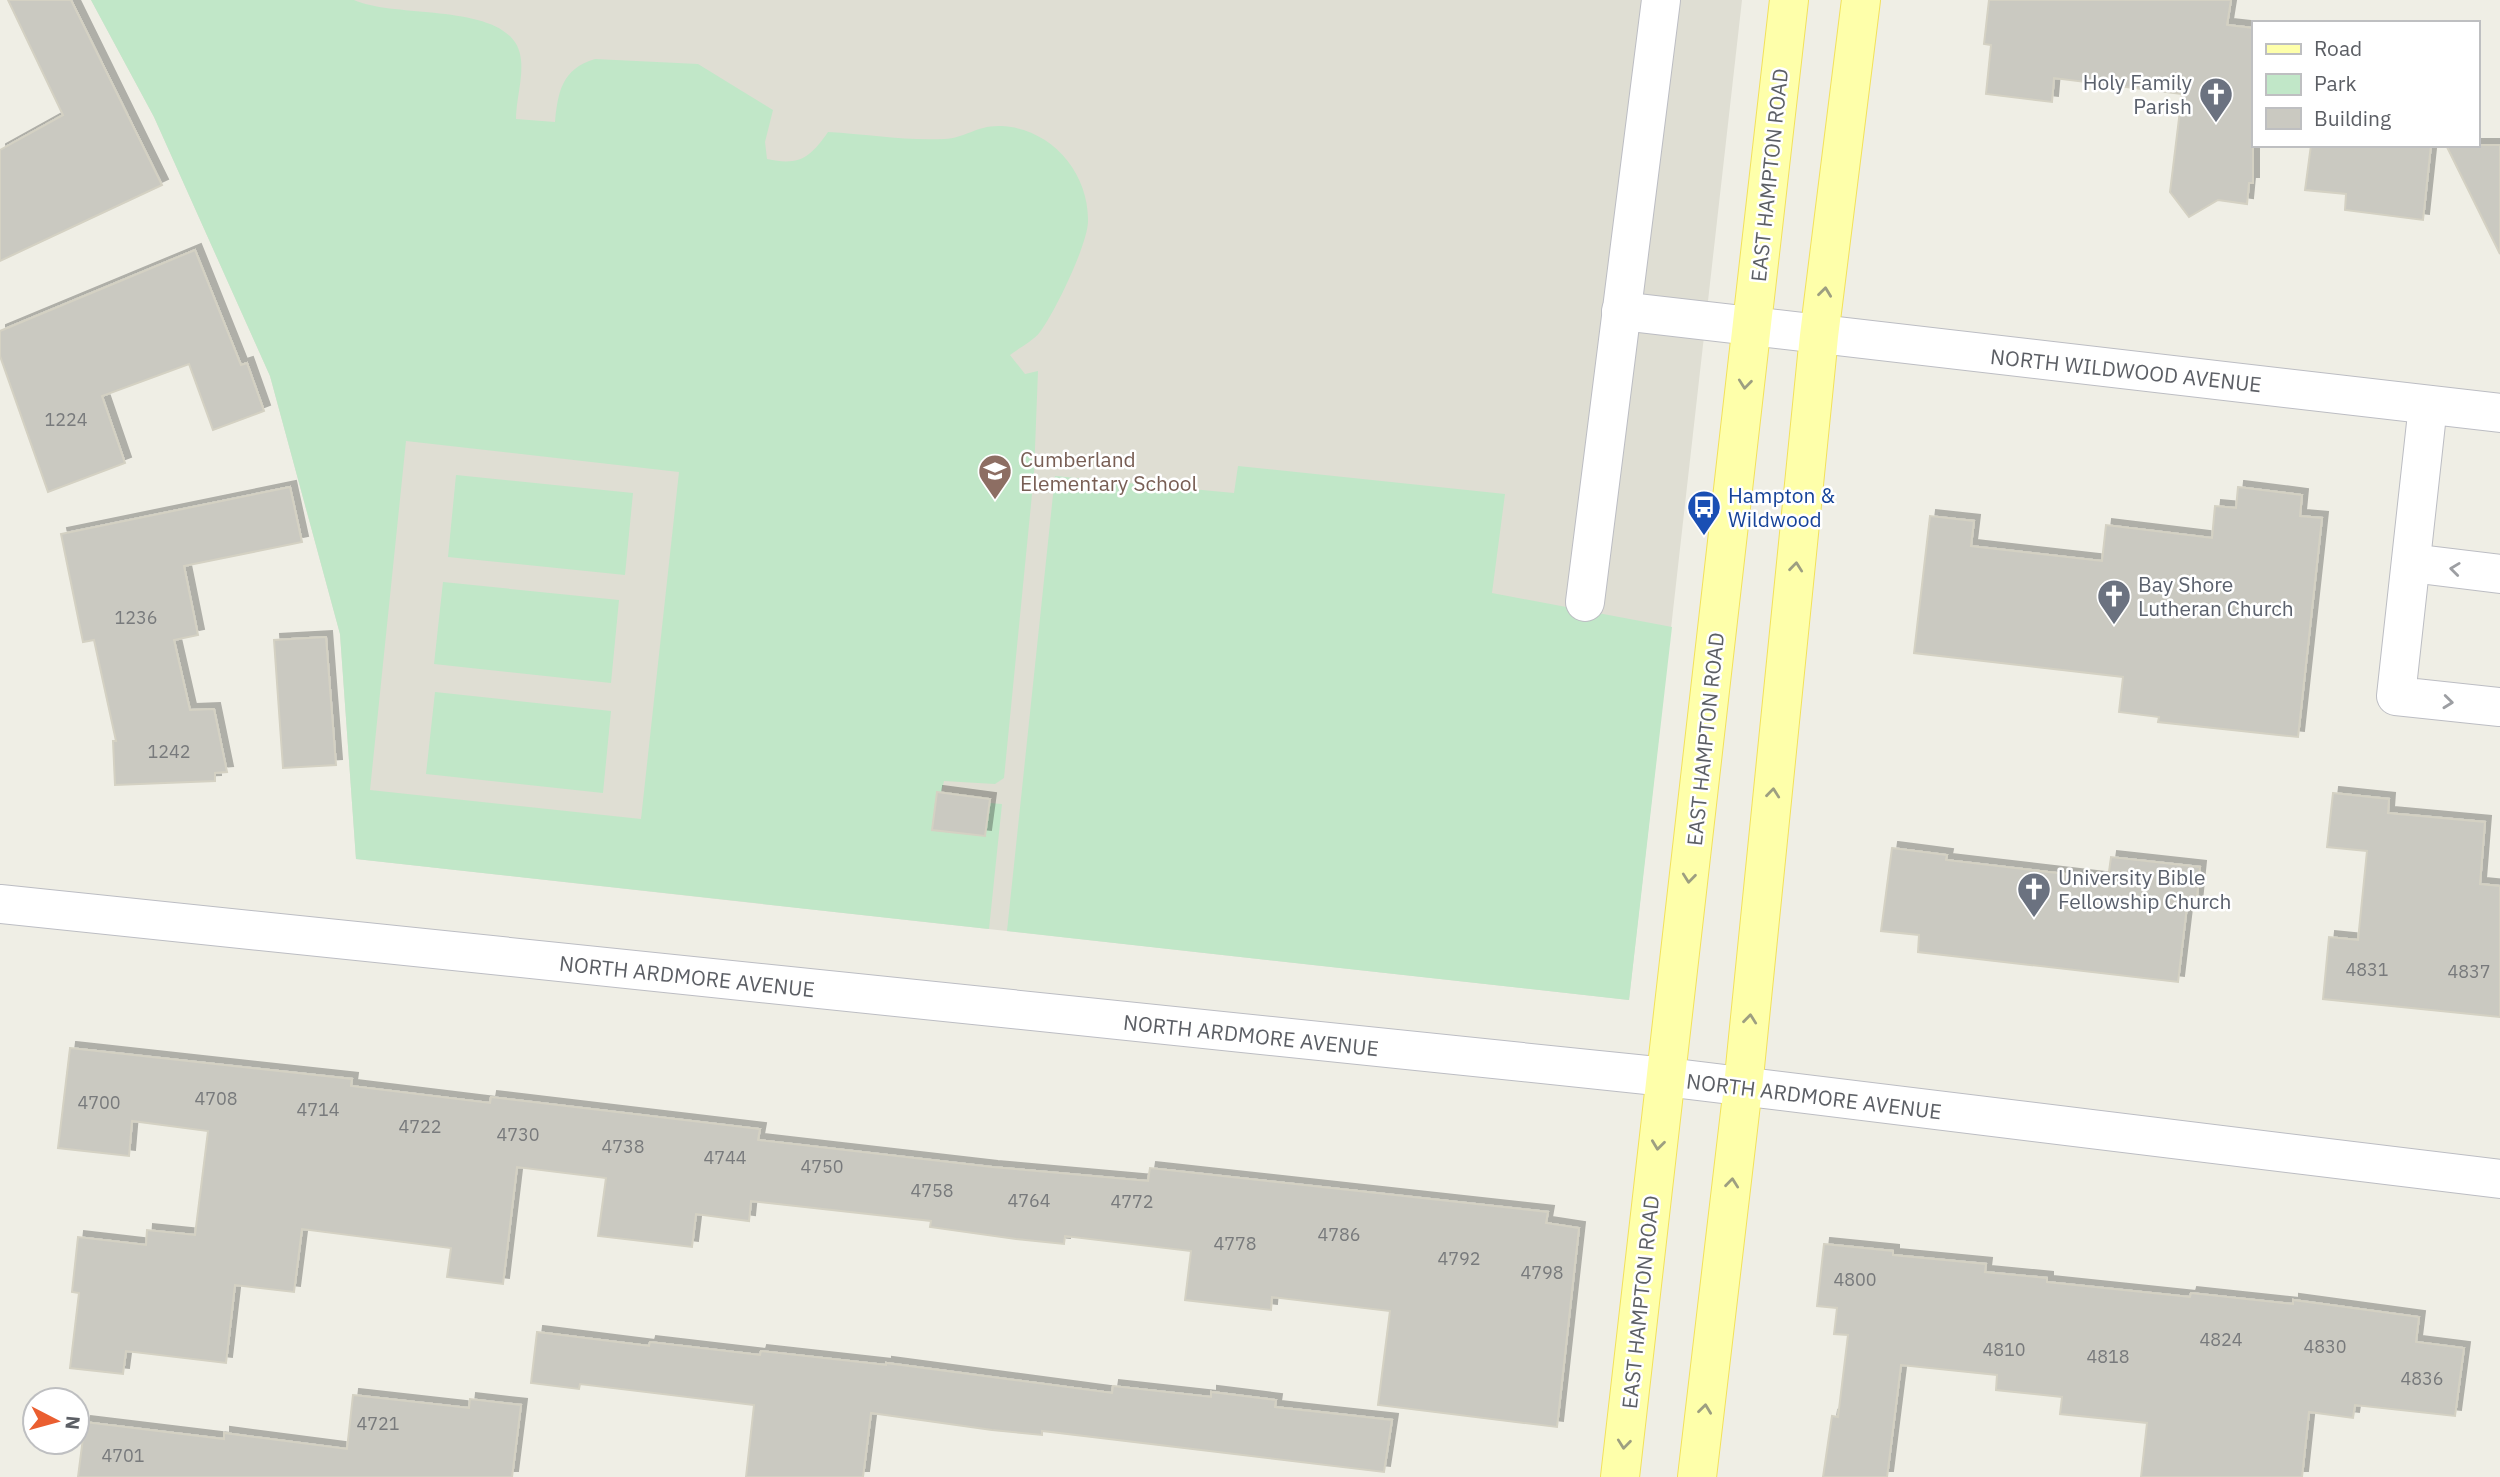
<svg xmlns="http://www.w3.org/2000/svg" width="2500" height="1477" font-family="'IBM Plex Sans',sans-serif">
	<style>
		.education { fill: #dfded3 }
		.green { fill: #c1e7c8; fill-rule: evenodd }
		.building { fill: #cac9c1; stroke: #d4d1c3; stroke-width: 2; filter: url(#shadow) }
		.lines { fill: none; stroke-linecap: round; stroke-linejoin: round }
		.minor-casing { stroke: #bcbdc3; stroke-width: 40 }
		.major-casing { stroke: #f2e15b; stroke-width: 40 }
		.minor { stroke: #fff; stroke-width: 38 }
		.major { stroke: #feffaa; stroke-width: 38 }
		.oneway { stroke: #9d9f81 }
		.oneway2 { stroke: #9d9fa3 }
		.labels { text-anchor: middle; dominant-baseline: central; stroke-width: 5; stroke-linejoin: round; paint-order: stroke }
		.number-label { font-size: 18px; fill: #787a7c }
		.worship-label { font-size: 21px; fill: #5b616d; stroke: #fff; text-anchor: start }
		.street-label { font-size: 21px; fill: #5c5f65; stroke: #fff }
		.education-label { font-size: 21px; fill: #785e54; stroke: #fff; text-anchor: start }
		.transit-label { font-size: 21px; fill: #164399; stroke: #fff; text-anchor: start }
	</style>
	<defs>
		<filter id="shadow"><feDropShadow dx="6" dy="-6" stdDeviation="0" flood-color="#0004"/></filter>
	</defs>
	<rect width="100%" height="100%" fill="#efeee5"/>
	<polygon class="education" points="91,0 1742,0 1629,1000 356,859 340,634 270,376 154,117"/>
	<g class="green">
		<path d="M91,0H354C398,20 516,0 521,60C523,79 516,100 516,119L555,122C558,91 562,69 595,59L698,64L773,110L765,142L767,159C799,166 810,158 828,132C866,134 906,141 944,139C969,138 978,122 1011,127C1056,134 1089,176 1088,221C1088,244 1054,314 1040,332C1033,341 1019,348 1010,355L1025,374L1038,371L1034,474L1004,778L995,784L944,781L941,793H937L932,829L989,803L1002,804L989,929L356,859L340,634L270,376L154,117ZM406,441L679,472L641,819L370,790Z"/>
		<polygon points="1238,466 1505,494 1492,593 1672,627 1629,1000 1007,931 1055,476 1234,493"/>
		<polygon points="456,475 633,493 625,575 448,557"/>
		<polygon points="443,582 619,600 611,683 434,664"/>
		<polygon points="435,692 611,711 603,793 426,774"/>
	</g>
	<g class="building">
		<polygon points="8,0 71,0 162,185 0,261 0,150 63,115"/>
		<polygon points="1989,0 2231,0 2227,25 2253,28 2253,183 2249,183 2247,204 2218,200 2189,217 2170,192 2182,94 2054,78 2052,102 1986,94 1991,45 1984,44"/>
		<polygon points="2311,145 2431,145 2423,220 2345,210 2346,194 2305,190"/>
		<polygon points="2446,145 2500,145 2500,254"/>
		<polygon points="195,250 241,365 247,363 264,411 213,430 189,364 102,396 125,463 48,492 0,356 0,331"/>
		<polygon points="290,487 302,542 184,566 198,635 174,640 190,710 214,709 227,772 215,773 215,781 115,785 113,741 116,741 94,640 83,642 61,534"/>
		<polygon points="2238,487 2302,495 2300,516 2322,518 2298,737 2158,722 2159,717 2119,712 2123,677 1914,653 1930,516 1974,521 1971,546 2102,561 2106,525 2212,538 2215,506 2236,508"/>
		<polygon points="326,637 336,765 283,768 274,640"/>
		<polygon points="937,792 990,799 985,836 932,830"/>
		<polygon points="2333,793 2389,799 2388,813 2485,822 2480,884 2500,886 2500,1017 2323,999 2329,937 2358,940 2367,851 2327,847"/>
		<polygon points="1892,848 1947,855 1946,860 2108,879 2111,857 2200,867 2196,907 2187,906 2178,982 1918,952 1919,935 1881,931"/>
		<polygon points="70,1048 352,1079 351,1086 490,1103 491,1097 760,1129 758,1140 992,1167 1148,1181 1150,1168 1548,1212 1546,1223 1579,1228 1557,1427 1378,1405 1390,1311 1272,1297 1271,1310 1185,1300 1191,1251 1065,1236 1064,1244 1016,1239 930,1227 931,1221 751,1201 749,1221 696,1214 692,1247 598,1236 606,1178 517,1167 503,1284 447,1277 451,1248 302,1229 294,1292 235,1285 226,1363 126,1351 123,1374 70,1368 79,1293 72,1292 78,1237 146,1245 147,1230 195,1235 208,1131 132,1121 129,1156 58,1148"/>
		<polygon points="1824,1244 1893,1251 1893,1255 1986,1264 1985,1272 2047,1278 2047,1282 2190,1297 2191,1293 2293,1304 2293,1300 2419,1317 2416,1342 2464,1348 2455,1416 2355,1405 2353,1418 2309,1412 2302,1477 2141,1477 2147,1423 2060,1414 2062,1397 1996,1390 1997,1375 1901,1365 1887,1477 1823,1477 1832,1416 1838,1417 1848,1335 1834,1334 1837,1308 1817,1306"/>
		<polygon points="537,1332 649,1346 650,1342 760,1355 761,1351 886,1365 886,1363 1112,1393 1113,1386 1211,1397 1211,1392 1276,1400 1275,1407 1392,1420 1384,1472 1042,1431 1042,1435 992,1430 871,1413 863,1477 746,1477 754,1405 580,1384 579,1389 531,1383"/>
		<polygon points="353,1395 469,1408 470,1399 521,1405 512,1477 78,1477 85,1422 224,1439 224,1433 347,1449"/>
	</g>
	<g class="lines">
		<g class="minor-casing">
			<g id="minor">
				<polyline points="1621,311 2500,413"/>
				<polyline points="2428,405 2396,696 2500,707"/>
				<polyline points="2411,563 2500,574"/>
				<polyline points="1585,602 1661,0"/>
				<polyline points="0,904 1666,1077 2500,1179"/>
			</g>
		</g>
		<g class="major-casing">
			<g id="major">
				<polyline points="1620,1477 1789,0"/>
				<polyline points="1697,1477 1743,1087 1819,336 1861,0"/>
			</g>
		</g>
		<use href="#minor" class="minor"/>
		<use href="#major" class="major"/>
	</g>
	<defs><path id="oneway-chevron" d="M-2-3.5L2.5 0L-2 3.5" fill="none" stroke-width="1.6" stroke-linecap="round" stroke-linejoin="round" transform="scale(1.75)"/></defs>
	<g class="oneway">
		<use href="#oneway-chevron" transform="translate(1825 292) rotate(-83)"/>
		<use href="#oneway-chevron" transform="translate(1745 384) rotate(96)"/>
		<use href="#oneway-chevron" transform="translate(1796 567) rotate(-84)"/>
		<use href="#oneway-chevron" transform="translate(1773 793) rotate(-84)"/>
		<use href="#oneway-chevron" transform="translate(1689 878) rotate(96)"/>
		<use href="#oneway-chevron" transform="translate(1750 1019) rotate(-84)"/>
		<use href="#oneway-chevron" transform="translate(1658 1145) rotate(97)"/>
		<use href="#oneway-chevron" transform="translate(1732 1183) rotate(-84)"/>
		<use href="#oneway-chevron" transform="translate(1705 1409) rotate(-83)"/>
		<use href="#oneway-chevron" transform="translate(1624 1444) rotate(96)"/>
	</g>
	<g class="oneway2">
		<use href="#oneway-chevron" transform="translate(2455 569) rotate(-173)"/>
		<use href="#oneway-chevron" transform="translate(2448 702) rotate(6)"/>
	</g>
	<defs>
		<g id="church-pin" transform="scale(1.75)"><path d="M0 17L-7.5 6A9.5 9.5 0 1 1 7.5 6Z" fill="#6b7280" stroke="#fff"/><path d="M-1.2-6h2.4v3.5h3.3v2.4h-3.3V6h-2.4V-.1h-3.3v-2.4h3.3Z" fill="#fff"/></g>
		<g id="school-pin" transform="scale(1.75)"><path d="M0 17L-7.5 6A9.5 9.5 0 1 1 7.5 6Z" fill="#8d6e63" stroke="#fff"/><path d="M0-5L7-2L0 1L-7-2ZM-4 1L0 2.5L4 1V4Q0 6-4 4Z" fill="#fff"/></g>
		<g id="bus-pin" transform="scale(1.75)"><path d="M0 17L-7.5 6A9.5 9.5 0 1 1 7.5 6Z" fill="#1a4fb4" stroke="#fff"/><path d="M-5-6H5V4H4V6H2V4H-2V6H-4V4H-5ZM-3.5-4V0h7V-4ZM-3.5 1.2v1.5H-2V1.2ZM2 1.2v1.5H3.5V1.2Z" fill="#fff"/></g>
	</defs>
	<g fill-rule="evenodd">
		<use href="#church-pin" x="2216" y="94"/>
		<use href="#school-pin" x="995" y="471"/>
		<use href="#bus-pin" x="1704" y="507"/>
		<use href="#church-pin" x="2114" y="596"/>
		<use href="#church-pin" x="2034" y="889"/>
	</g>
	<g class="labels">
		<g class="number-label">
			<text x="66" y="419">1224</text>
			<text x="136" y="617">1236</text>
			<text x="169" y="751">1242</text>
			<text x="2367" y="969">4831</text>
			<text x="2469" y="971">4837</text>
			<text x="216" y="1098">4708</text>
			<text x="99" y="1102">4700</text>
			<text x="318" y="1109">4714</text>
			<text x="420" y="1126">4722</text>
			<text x="518" y="1134">4730</text>
			<text x="623" y="1146">4738</text>
			<text x="725" y="1157">4744</text>
			<text x="822" y="1166">4750</text>
			<text x="932" y="1190">4758</text>
			<text x="1029" y="1200">4764</text>
			<text x="1132" y="1201">4772</text>
			<text x="1339" y="1234">4786</text>
			<text x="1235" y="1243">4778</text>
			<text x="1459" y="1258">4792</text>
			<text x="1542" y="1272">4798</text>
			<text x="1855" y="1279">4800</text>
			<text x="2221" y="1339">4824</text>
			<text x="2325" y="1346">4830</text>
			<text x="2004" y="1349">4810</text>
			<text x="2108" y="1356">4818</text>
			<text x="2422" y="1378">4836</text>
			<text x="378" y="1423">4721</text>
			<text x="123" y="1455">4701</text>
		</g>
		<g class="worship-label">
			<text x="2192" y="82" text-anchor="end">Holy Family<tspan x="2192" dy="24">Parish</tspan></text>
			<text x="2138" y="584">Bay Shore<tspan x="2138" dy="24">Lutheran Church</tspan></text>
			<text x="2058" y="877">University Bible<tspan x="2058" dy="24">Fellowship Church</tspan></text>
		</g>
		<g class="street-label">
			<text transform="translate(1769 175) rotate(-84)">EAST HAMPTON ROAD</text>
			<text transform="translate(2126 370) rotate(6)">NORTH WILDWOOD AVENUE</text>
			<text transform="translate(1705 739) rotate(-84)">EAST HAMPTON ROAD</text>
			<text transform="translate(687 976) rotate(6)">NORTH ARDMORE AVENUE</text>
			<text transform="translate(1251 1035) rotate(6)">NORTH ARDMORE AVENUE</text>
			<text transform="translate(1814 1096) rotate(7)">NORTH ARDMORE AVENUE</text>
			<text transform="translate(1640 1302) rotate(-84)">EAST HAMPTON ROAD</text>
		</g>
		<g class="education-label">
			<text x="1020" y="459">Cumberland<tspan x="1020" dy="24">Elementary School</tspan></text>
		</g>
		<g class="transit-label">
			<text x="1728" y="495">Hampton &amp;<tspan x="1728" dy="24">Wildwood</tspan></text>
		</g>
	</g>
	<rect x="2252" y="21" width="228" height="126" fill="#ffffff" stroke="#bebfc1" stroke-width="2"/>
	<rect x="2266" y="44" width="35" height="10" fill="#feffaa" stroke="#bebfc1" stroke-width="2"/>
	<text x="2314" y="56" font-size="21" fill="#5c5f65">Road</text>
	<rect x="2266" y="74" width="35" height="21" fill="#c1e7c8" stroke="#bebfc1" stroke-width="2"/>
	<text x="2314" y="91" font-size="21" fill="#5c5f65">Park</text>
	<rect x="2266" y="108" width="35" height="21" fill="#cac9c1" stroke="#bebfc1" stroke-width="2"/>
	<text x="2314" y="126" font-size="21" fill="#5c5f65">Building</text>
	<g transform="translate(56 1421) rotate(96)"><circle r="33" fill="#ffffff" stroke="#bebfc1" stroke-width="2"/>
	<path d="M0-5L12 26L0 18L-12 26Z" fill="#ea5e30"/>
	<text y="-10" font-size="19" font-weight="bold" text-anchor="middle" fill="#5c5f65">N</text>
	</g>
</svg>
